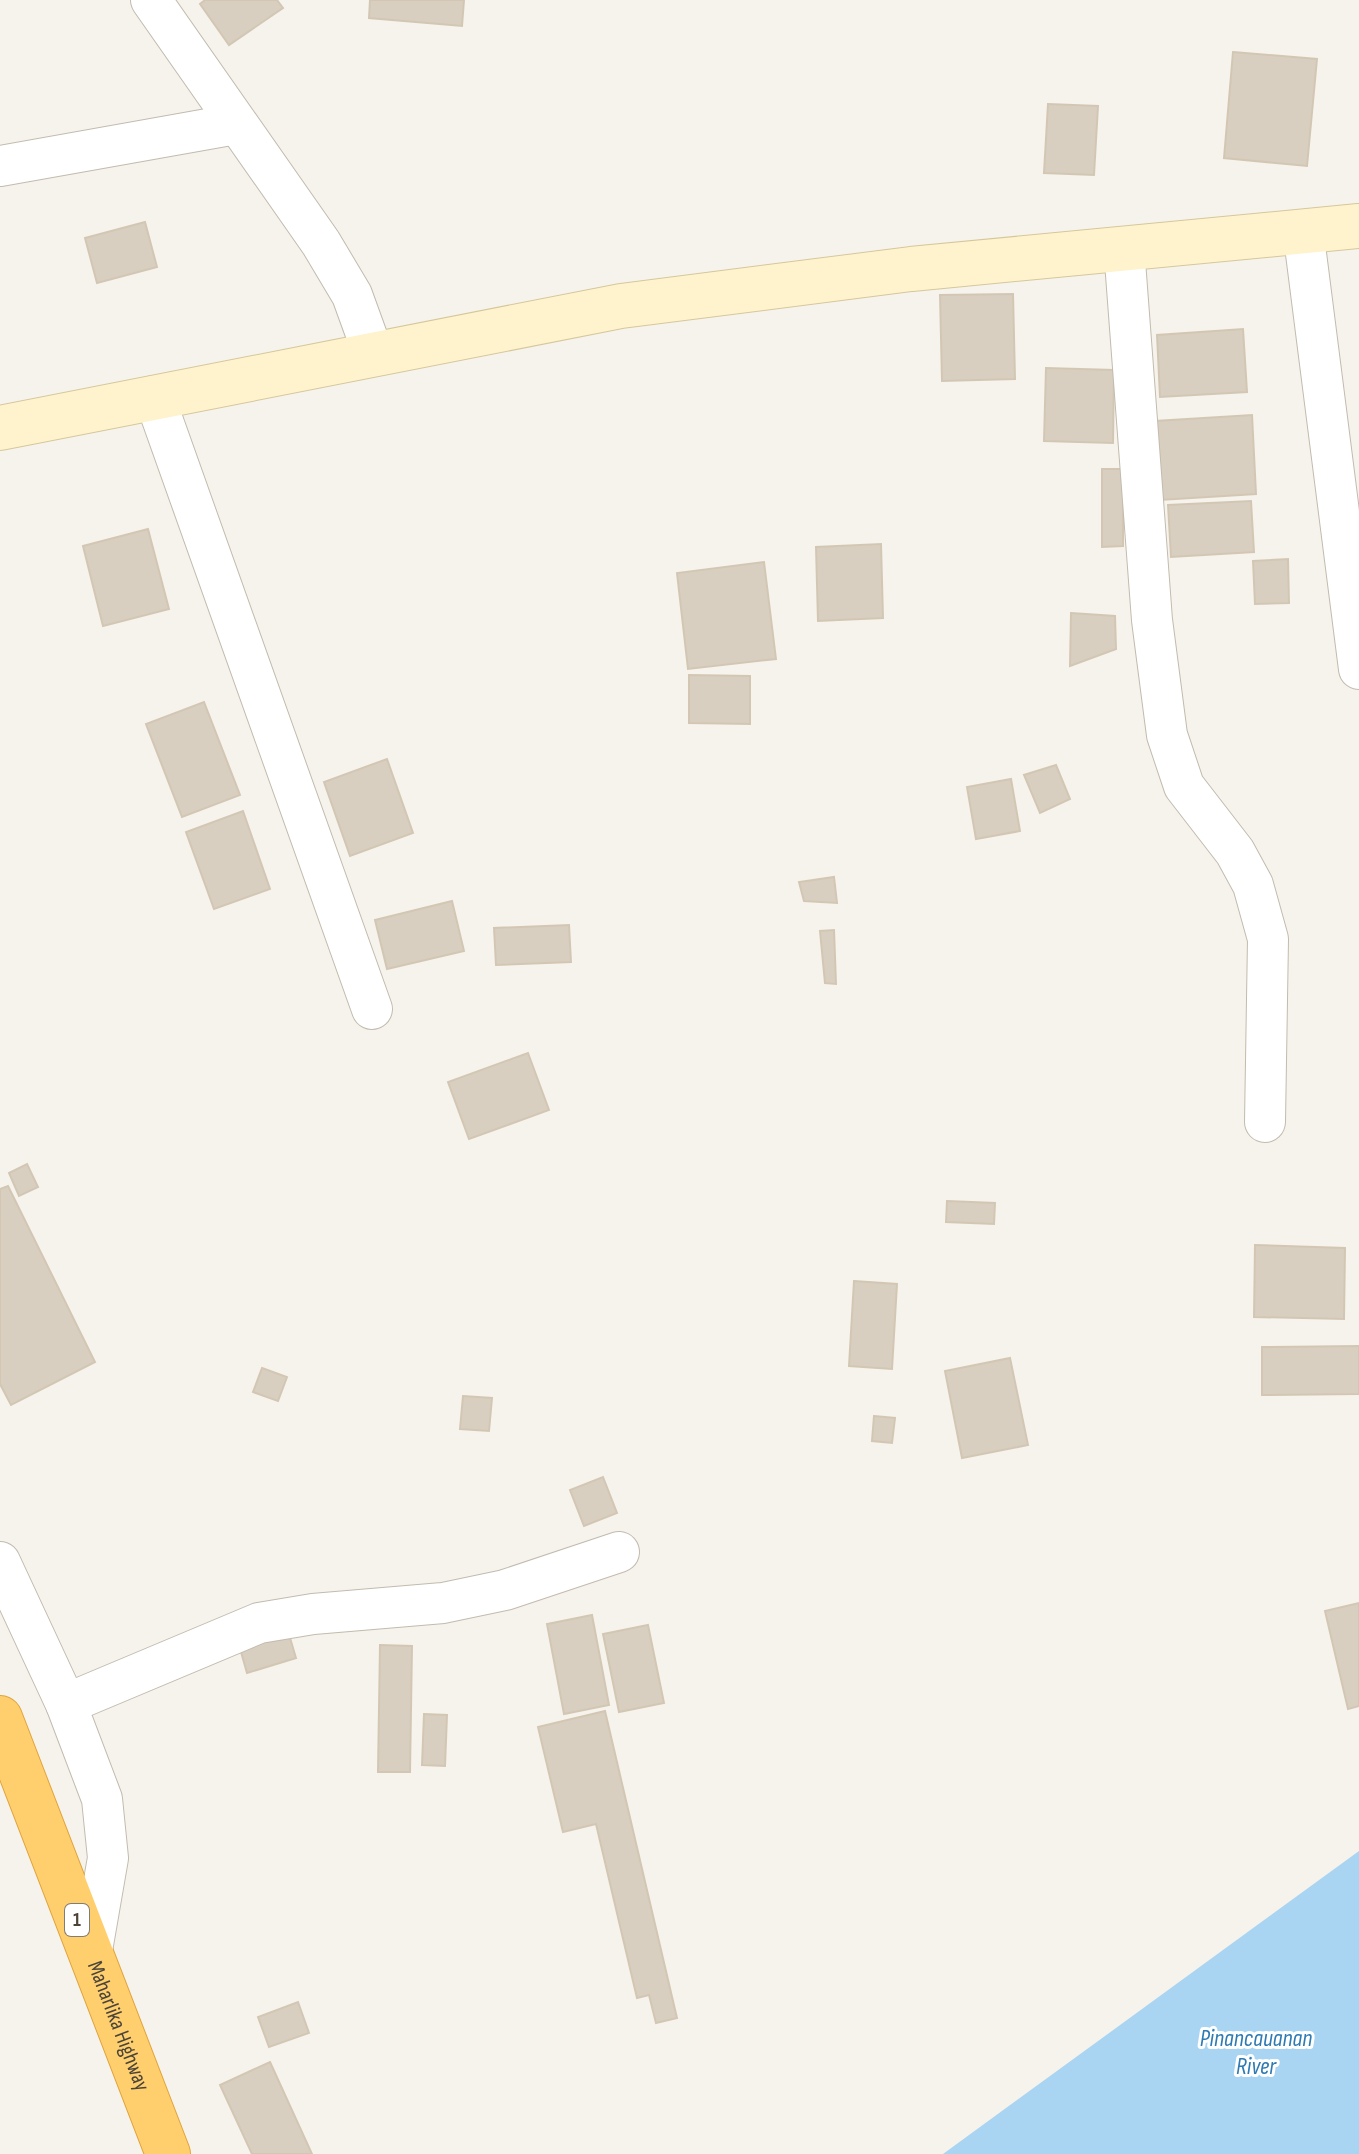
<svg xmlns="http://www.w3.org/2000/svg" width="1359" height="2154" font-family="'Sofia Sans Condensed',sans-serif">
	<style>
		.water { fill: #a9d4f2 }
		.building { fill: #d8cfc1; stroke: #d3c7b4; stroke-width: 2 }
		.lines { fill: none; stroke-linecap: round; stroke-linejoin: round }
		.street-casing { stroke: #c2bbae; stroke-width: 42 }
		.secondary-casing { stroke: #d6c79b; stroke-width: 46 }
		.highway-casing { stroke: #e0a43c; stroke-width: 46 }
		.street { stroke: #fff; stroke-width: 40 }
		.secondary { stroke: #fff3cd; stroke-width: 44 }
		.highway { stroke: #ffcf6e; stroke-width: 44 }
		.labels { text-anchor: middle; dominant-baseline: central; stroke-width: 6; stroke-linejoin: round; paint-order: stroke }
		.shield { fill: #fff; stroke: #817c74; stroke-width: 2 }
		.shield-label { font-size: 20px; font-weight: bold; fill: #4b4439 }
		.street-label { font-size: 22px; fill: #4b4439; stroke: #fff }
		.water-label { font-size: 24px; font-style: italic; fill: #2e7ab2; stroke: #fff }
	</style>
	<rect width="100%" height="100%" fill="#f6f3ec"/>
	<polygon class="water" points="1359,1851 1359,2154 943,2154"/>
	<g class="building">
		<polygon points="205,0 277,0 283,8 229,45 200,4"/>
		<polygon points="370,0 464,0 462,26 369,18"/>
		<polygon points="1233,52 1317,59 1307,166 1224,158"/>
		<polygon points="1048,104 1098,106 1094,175 1044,173"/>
		<polygon points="145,222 157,267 97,283 85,238"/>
		<polygon points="1013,294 1015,379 942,381 940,295"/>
		<polygon points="1243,329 1247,392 1160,397 1157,335"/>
		<polygon points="1046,368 1114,370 1113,443 1044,441"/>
		<polygon points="1252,415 1256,494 1160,500 1155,421"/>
		<polygon points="1102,469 1123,469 1123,546 1102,547"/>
		<polygon points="1251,501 1254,552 1171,557 1168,505"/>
		<polygon points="148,529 169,609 103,626 83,546"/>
		<polygon points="881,544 883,618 818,621 816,547"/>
		<polygon points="1288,559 1289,603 1255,604 1253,561"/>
		<polygon points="764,562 776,659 688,669 677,573"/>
		<polygon points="1071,613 1115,616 1116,649 1070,666"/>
		<polygon points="689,675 750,676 750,724 689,723"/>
		<polygon points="204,702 240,795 182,817 146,724"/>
		<polygon points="387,759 413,833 350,856 324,782"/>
		<polygon points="1056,765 1070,799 1040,813 1024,775"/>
		<polygon points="1011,779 1020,831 976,839 967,787"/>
		<polygon points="243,811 270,889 214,909 186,832"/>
		<polygon points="834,877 837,903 804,901 799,882"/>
		<polygon points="452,901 464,951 387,969 375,920"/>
		<polygon points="569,925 571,962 496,965 494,928"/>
		<polygon points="834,930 836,984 825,983 820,931"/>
		<polygon points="528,1053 549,1110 469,1139 448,1082"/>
		<polygon points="27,1164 38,1187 19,1196 9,1173"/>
		<polygon points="8,1186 95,1362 11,1405 0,1384 0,1189"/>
		<polygon points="947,1201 995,1203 994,1224 946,1222"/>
		<polygon points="1255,1245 1345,1248 1344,1319 1254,1317"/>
		<polygon points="854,1281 897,1284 892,1369 849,1366"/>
		<polygon points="1359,1346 1359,1394 1262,1395 1262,1347"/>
		<polygon points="1010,1358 1028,1445 962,1458 945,1371"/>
		<polygon points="262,1368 287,1377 278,1401 253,1392"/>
		<polygon points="463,1396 492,1398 489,1431 460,1429"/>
		<polygon points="874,1416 895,1418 892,1443 872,1441"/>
		<polygon points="603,1477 617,1513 584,1526 570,1490"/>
		<polygon points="1359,1603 1359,1706 1348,1709 1325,1611"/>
		<polygon points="592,1615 609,1705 564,1714 547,1624"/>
		<polygon points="648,1625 664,1703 619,1712 603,1634"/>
		<polygon points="288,1631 296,1658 247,1673 239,1645"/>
		<polygon points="380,1645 412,1646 410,1772 378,1772"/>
		<polygon points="605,1711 677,2018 656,2023 649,1995 637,1998 596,1824 563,1832 538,1727"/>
		<polygon points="424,1714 447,1715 445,1766 422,1765"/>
		<polygon points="298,2002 309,2033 269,2047 258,2017"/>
		<polygon points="270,2062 312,2154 252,2154 220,2085"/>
	</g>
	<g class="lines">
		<g class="street-casing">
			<g id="street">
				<polyline points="151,0 321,243 352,295 373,353"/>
				<polyline points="0,166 236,124"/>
				<polyline points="1303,230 1359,669"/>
				<polyline points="1124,248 1152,620 1167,735 1184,786 1235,852 1253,885 1268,939 1265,1122"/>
				<polyline points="154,396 372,1009"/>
				<polyline points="0,1562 66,1704"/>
				<polyline points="91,1956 108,1858 102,1799 66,1704 259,1623 313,1614 443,1603 505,1590 619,1552"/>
			</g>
		</g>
		<g class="secondary-casing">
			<polyline id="secondary" points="0,428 621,306 911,269 1359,226"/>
		</g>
		<g class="highway-casing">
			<g id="highway">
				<path id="s1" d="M0,1718L168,2154"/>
			</g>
		</g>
		<use href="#street" class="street"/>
		<use href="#secondary" class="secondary"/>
		<use href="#highway" class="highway"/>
	</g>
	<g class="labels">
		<rect class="shield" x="65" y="1904" width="24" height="32" rx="6"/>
		<g class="shield-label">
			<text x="77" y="1920">1</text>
		</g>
		<g class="street-label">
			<text stroke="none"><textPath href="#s1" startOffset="330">Maharlika Highway</textPath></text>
		</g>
		<g class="water-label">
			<text x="1256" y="2038">Pinancauanan<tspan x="1256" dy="28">River</tspan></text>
		</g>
	</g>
</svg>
